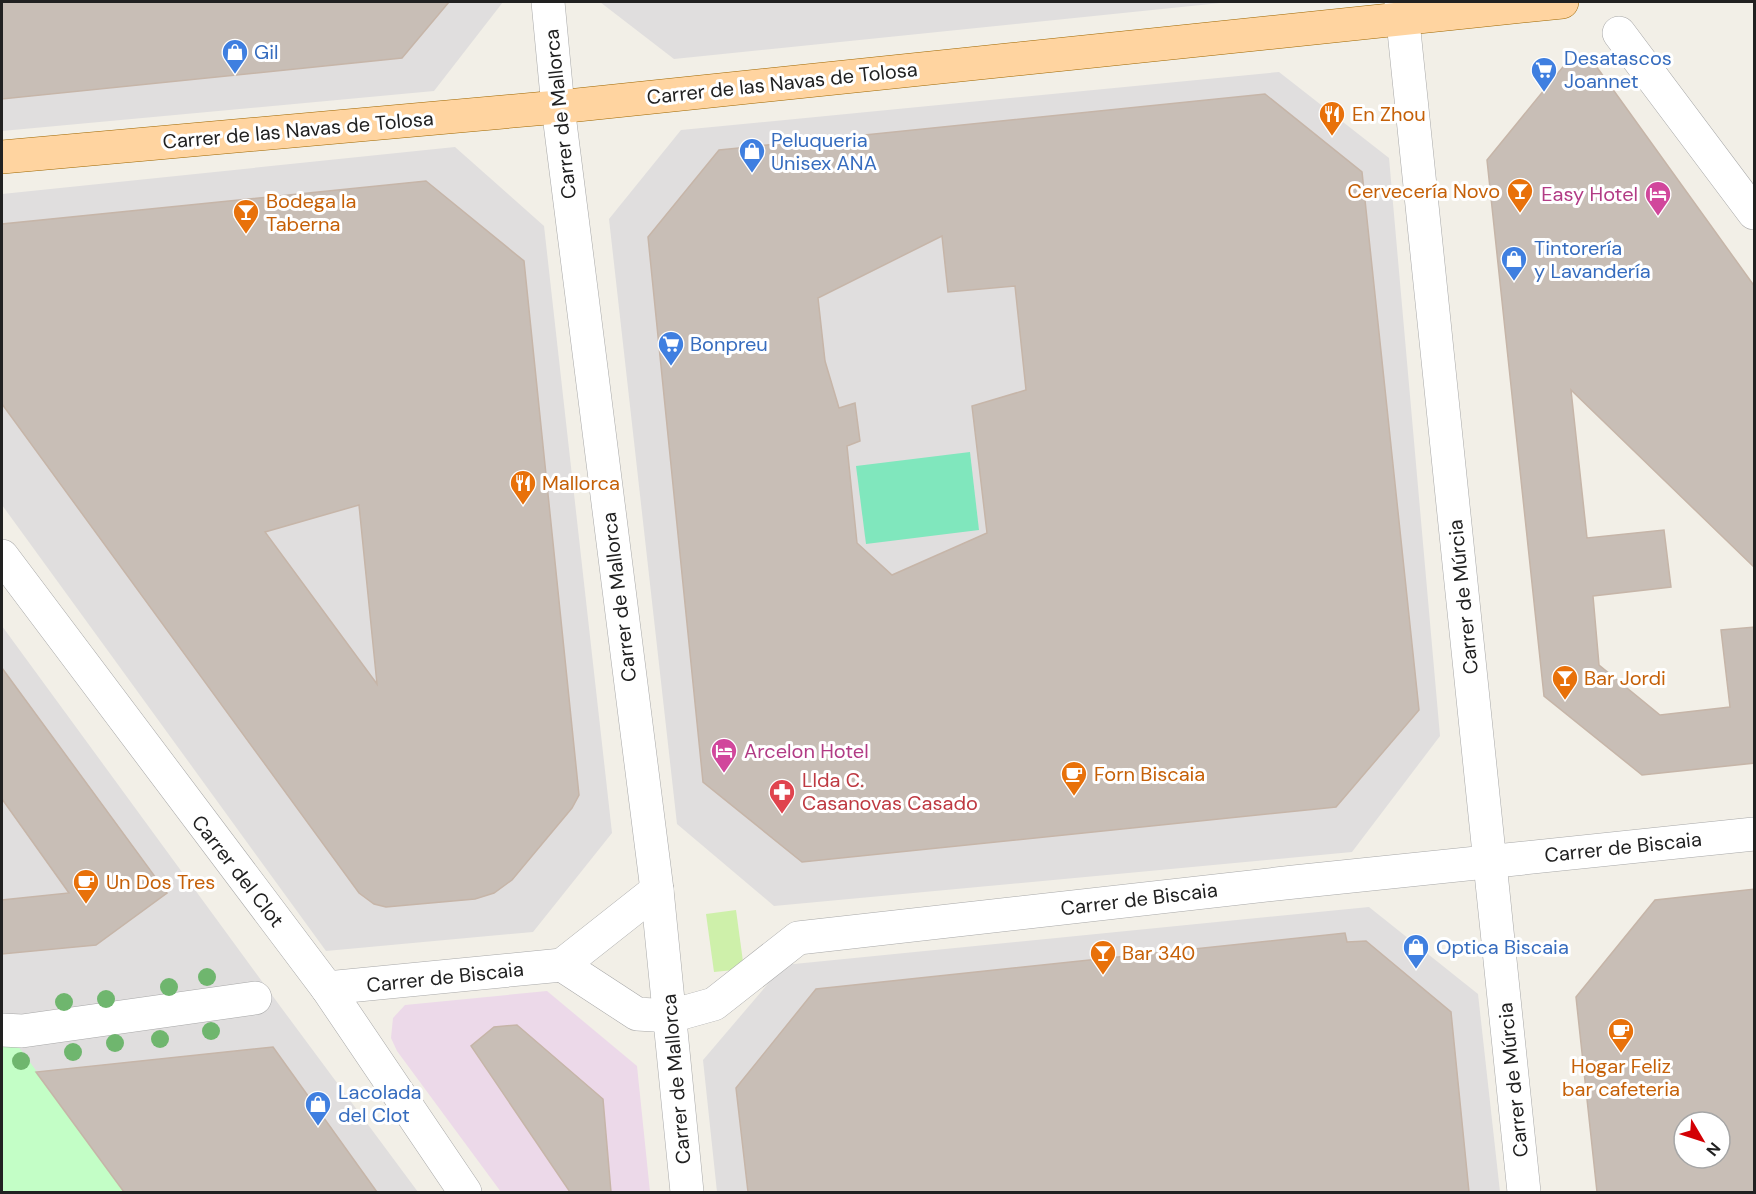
<svg xmlns="http://www.w3.org/2000/svg" width="1756" height="1194" font-family="'DM Sans',sans-serif">
	<style>
		.residential { fill: #e0dede }
		.industrial { fill: #ecd9e9 }
		.grass { fill: #cef0aa }
		.park { fill: #c3fec6 }
		.pitch { fill: #80e7bd }
		.building { fill: #c8beb6; stroke: #c6b5a8; stroke-width: 1.5; fill-rule: evenodd }
		.lines { fill: none; stroke-linecap: round; stroke-linejoin: round }
		.minor-casing { stroke: #a8a8a8; stroke-width: 34 }
		.major-casing { stroke: #9f6700; stroke-width: 34 }
		.minor { stroke: #fff; stroke-width: 33 }
		.major { stroke: #ffd4a0; stroke-width: 33 }
		.tree { fill: #6fb66e }
		.labels { text-anchor: middle; dominant-baseline: central; stroke-width: 6; stroke-linejoin: round; paint-order: stroke }
		.shop-label { font-size: 20px; fill: #366cbe; stroke: #fff; text-anchor: start }
		.street-label { font-size: 20px; fill: #212121; stroke: #fff }
		.food-label { font-size: 20px; fill: #c56008; stroke: #fff; text-anchor: start }
		.hotel-label { font-size: 20px; fill: #b23c85; stroke: #fff; text-anchor: end }
		.health-label { font-size: 20px; fill: #be3a42; stroke: #fff; text-anchor: start }
	</style>
	<rect width="100%" height="100%" fill="#f2efe7"/>
	<g class="residential">
		<polygon points="2,2 503,2 434,91 2,131"/>
		<polygon points="600,2 1230,2 674,59"/>
		<polygon points="1279,72 1389,158 1440,736 1352,852 774,906 677,824 609,219 681,130"/>
		<polygon points="455,147 544,226 612,833 533,932 326,951 2,505 2,194"/>
		<polygon points="2,626 280,1006 418,1192 2,1192"/>
		<polygon points="1369,907 1478,994 1500,1192 717,1192 703,1060 784,965"/>
	</g>
	<polygon class="industrial" points="547,991 637,1066 650,1192 501,1192 397,1051 391,1038 393,1018 405,1005"/>
	<polygon class="grass" points="736,910 744,969 714,972 706,914"/>
	<polygon class="park" points="2,1024 125,1192 2,1192"/>
	<polygon class="pitch" points="970,452 979,530 866,544 856,466"/>
	<g class="building">
		<polygon points="2,2 449,2 402,58 2,99"/>
		<polygon points="1591,59 1755,287 1755,568 1571,390 1587,538 1664,530 1671,587 1593,596 1599,665 1660,715 1730,707 1721,630 1755,627 1755,763 1642,775 1544,696 1487,160 1567,62"/>
		<path d="M1265,94L1362,172L1419,710L1336,807L802,862L703,782L648,237L719,150ZM942,236L948,292L1015,286L1026,390L972,406L987,533L892,575L857,543L847,446L860,441L855,403L839,408L825,361L818,298Z"/>
		<path d="M426,181L524,261L579,795L572,808L512,880L494,893L475,899L386,907L374,904L359,893L2,404V224ZM359,505L377,684L265,532Z"/>
		<polygon points="2,668 167,893 96,945 2,954 2,900 69,893 2,799"/>
		<path d="M1755,889V1192H1597L1576,997L1655,900ZM1684,1122H1720V1158H1684Z"/>
		<polygon points="1345,933 1347,942 1366,941 1451,1012 1469,1192 748,1192 736,1088 816,989"/>
		<polygon points="517,1025 603,1099 611,1192 570,1192 471,1046 494,1027"/>
		<polygon points="273,1047 377,1192 124,1192 36,1072"/>
	</g>
	<g class="lines">
		<g class="minor-casing">
			<g id="minor">
				<polyline points="548,2 558,107 657,890 687,1192"/>
				<polyline points="1401,2 1524,1192"/>
				<polyline points="1619,33 1754,213"/>
				<polyline points="2,556 327,988 465,1192"/>
				<polyline points="562,965 637,1014 671,1016 714,1004 798,938 1294,882 1754,834"/>
				<polyline points="327,988 562,965 657,890"/>
				<polyline points="2,1030 22,1031 255,998"/>
			</g>
		</g>
		<g class="major-casing">
			<polyline id="major" points="2,157 558,107 1562,2"/>
		</g>
		<use href="#minor" class="minor"/>
		<use href="#major" class="major"/>
	</g>
	<g class="tree">
		<circle cx="207" cy="977" r="9"/>
		<circle cx="169" cy="987" r="9"/>
		<circle cx="106" cy="999" r="9"/>
		<circle cx="64" cy="1002" r="9"/>
		<circle cx="211" cy="1031" r="9"/>
		<circle cx="160" cy="1039" r="9"/>
		<circle cx="115" cy="1043" r="9"/>
		<circle cx="73" cy="1052" r="9"/>
		<circle cx="21" cy="1061" r="9"/>
	</g>
	<defs>
		<g id="shop-pin" transform="scale(1.35)"><path d="M0 17L-7.5 6A9.5 9.5 0 1 1 7.5 6Z" fill="#3f7fe0" stroke="#fff"/><path d="M-5-2.5h2.3a2.7 3.5 0 0 1 5.4 0H5L5.5 6h-11ZM-1.5-2.5h3a1.5 2.3 0 0 0-3 0Z" fill="#fff"/></g>
		<g id="supermarket-pin" transform="scale(1.35)"><path d="M0 17L-7.5 6A9.5 9.5 0 1 1 7.5 6Z" fill="#3f7fe0" stroke="#fff"/><path d="M-6-5.5h2.5l.6 2H6L4.5 2H-2.5L-4.4-4H-6ZM-1.5 3.2a1.3 1.3 0 1 0 .1 0ZM3 3.2a1.3 1.3 0 1 0 .1 0Z" fill="#fff"/></g>
		<g id="restaurant-pin" transform="scale(1.35)"><path d="M0 17L-7.5 6A9.5 9.5 0 1 1 7.5 6Z" fill="#e8710a" stroke="#fff"/><path d="M-5-6h1v4h1v-4h1v4h1v-4h1v5L-1.5 .5V6h-2V.5L-5-1ZM5-6V6H3V1.5H1.5Q1.5-4 5-6Z" fill="#fff"/></g>
		<g id="bar-pin" transform="scale(1.35)"><path d="M0 17L-7.5 6A9.5 9.5 0 1 1 7.5 6Z" fill="#e8710a" stroke="#fff"/><path d="M-6-5H6L.8 .8V4.5H3.5V6h-7V4.5H-.8V.8Z" fill="#fff"/></g>
		<g id="hotel-pin" transform="scale(1.35)"><path d="M0 17L-7.5 6A9.5 9.5 0 1 1 7.5 6Z" fill="#d1479c" stroke="#fff"/><path d="M-6-4.5h1.5V1H6V5H4.5V3h-9V5H-6ZM-4 0a1.8 1.8 0 1 1 3.6 0ZM.5 0V-2.5h3Q6-2.5 6 0Z" fill="#fff"/></g>
		<g id="cafe-pin" transform="scale(1.35)"><path d="M0 17L-7.5 6A9.5 9.5 0 1 1 7.5 6Z" fill="#e8710a" stroke="#fff"/><path d="M-5.5-4.5H6V0H3Q3 3.5 0 3.5H-2.5Q-5.5 3.5-5.5 0ZM3-3.2v2h1.7v-2ZM-6 4.5H4V6H-6Z" fill="#fff"/></g>
		<g id="pharmacy-pin" transform="scale(1.35)"><path d="M0 17L-7.5 6A9.5 9.5 0 1 1 7.5 6Z" fill="#e0444e" stroke="#fff"/><path d="M-2-6h4v4h4v4h-4v4h-4v-4h-4v-4h4Z" fill="#fff"/></g>
	</defs>
	<g fill-rule="evenodd">
		<use href="#shop-pin" x="235" y="52"/>
		<use href="#supermarket-pin" x="1544" y="70"/>
		<use href="#restaurant-pin" x="1332" y="114"/>
		<use href="#shop-pin" x="752" y="151"/>
		<use href="#bar-pin" x="1520" y="191"/>
		<use href="#hotel-pin" x="1658" y="194"/>
		<use href="#bar-pin" x="246" y="212"/>
		<use href="#shop-pin" x="1514" y="259"/>
		<use href="#supermarket-pin" x="671" y="344"/>
		<use href="#restaurant-pin" x="523" y="483"/>
		<use href="#bar-pin" x="1565" y="678"/>
		<use href="#hotel-pin" x="724" y="751"/>
		<use href="#cafe-pin" x="1074" y="774"/>
		<use href="#pharmacy-pin" x="782" y="792"/>
		<use href="#cafe-pin" x="86" y="882"/>
		<use href="#shop-pin" x="1416" y="947"/>
		<use href="#bar-pin" x="1103" y="953"/>
		<use href="#cafe-pin" x="1621" y="1031"/>
		<use href="#shop-pin" x="318" y="1104"/>
	</g>
	<g class="labels">
		<g class="shop-label">
			<text x="254" y="52">Gil</text>
			<text x="1564" y="58">Desatascos<tspan x="1564" dy="23">Joannet</tspan></text>
			<text x="771" y="140">Peluqueria<tspan x="771" dy="23">Unisex ANA</tspan></text>
			<text x="1534" y="248">Tintorería<tspan x="1534" dy="23">y Lavandería</tspan></text>
			<text x="690" y="344">Bonpreu</text>
			<text x="1436" y="947">Optica Biscaia</text>
			<text x="338" y="1092">Lacolada<tspan x="338" dy="23">del Clot</tspan></text>
		</g>
		<g class="street-label">
			<text transform="translate(782 83) rotate(-6)">Carrer de las Navas de Tolosa</text>
			<text transform="translate(560 114) rotate(-96)">Carrer de Mallorca</text>
			<text transform="translate(298 130) rotate(-5)">Carrer de las Navas de Tolosa</text>
			<text transform="translate(619 597) rotate(-97)">Carrer de Mallorca</text>
			<text transform="translate(1463 597) rotate(-96)">Carrer de Múrcia</text>
			<text transform="translate(1623 847) rotate(-6)">Carrer de Biscaia</text>
			<text transform="translate(238 871) rotate(52)">Carrer del Clot</text>
			<text transform="translate(1139 899) rotate(-7)">Carrer de Biscaia</text>
			<text transform="translate(445 977) rotate(-6)">Carrer de Biscaia</text>
			<text transform="translate(676 1079) rotate(-95)">Carrer de Mallorca</text>
			<text transform="translate(1513 1080) rotate(-96)">Carrer de Múrcia</text>
		</g>
		<g class="food-label">
			<text x="1352" y="114">En Zhou</text>
			<text x="1500" y="191" text-anchor="end">Cervecería Novo</text>
			<text x="266" y="201">Bodega la<tspan x="266" dy="23">Taberna</tspan></text>
			<text x="542" y="483">Mallorca</text>
			<text x="1584" y="678">Bar Jordi</text>
			<text x="1094" y="774">Forn Biscaia</text>
			<text x="106" y="882">Un Dos Tres</text>
			<text x="1122" y="953">Bar 340</text>
			<text x="1621" y="1066" text-anchor="middle">Hogar Feliz<tspan x="1621" dy="23">bar cafeteria</tspan></text>
		</g>
		<g class="hotel-label">
			<text x="1638" y="194">Easy Hotel</text>
			<text x="744" y="751" text-anchor="start">Arcelon Hotel</text>
		</g>
		<g class="health-label">
			<text x="802" y="780">Llda C.<tspan x="802" dy="23">Casanovas Casado</tspan></text>
		</g>
	</g>
	<rect width="1756" height="1194" fill="none" stroke="#212121" stroke-width="6"/>
	<g transform="translate(1702 1140) rotate(129)"><circle r="28" fill="#ffffff" stroke="#a6a6a6" stroke-width="1.5"/>
	<path d="M0-4.5L10 22L0 15L-10 22Z" fill="#d30004"/>
	<text y="-9" font-size="16" font-weight="bold" text-anchor="middle" fill="#212121">N</text>
	</g>
</svg>
